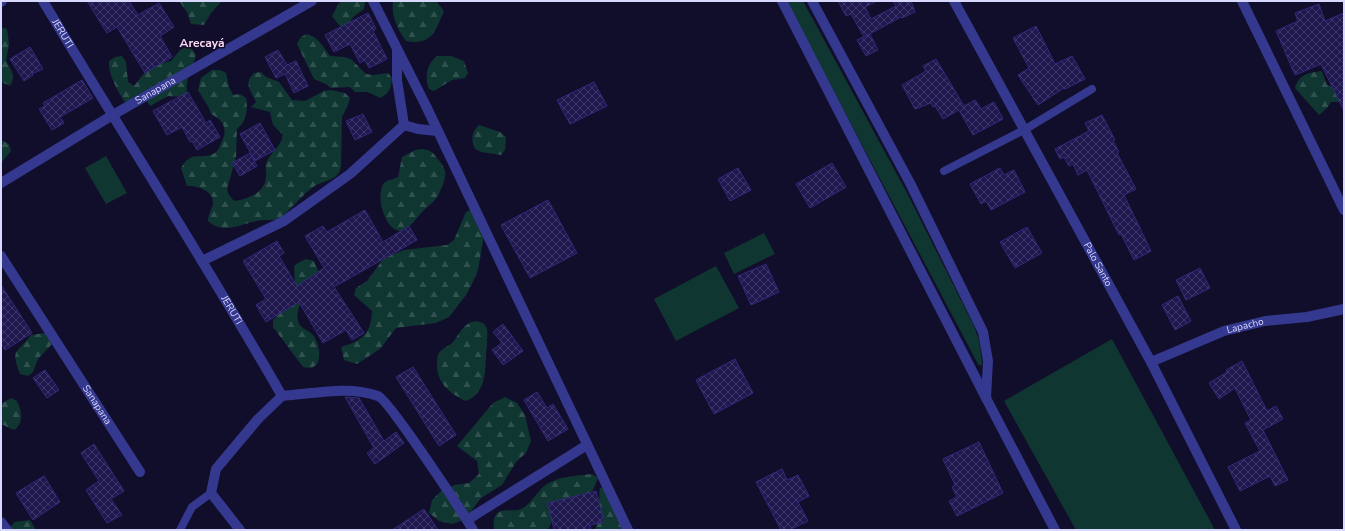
<svg xmlns="http://www.w3.org/2000/svg" width="1345" height="531" font-family="'Nunito Sans',sans-serif">
	<style>
		.grass { fill: #103631 }
		.forest { fill: url(#forest-firs) }
		.building { fill: url(#building-cross-hatch); stroke: #32287c }
		.lines { fill: none; stroke-linecap: round; stroke-linejoin: round }
		.lane { stroke: #34388e; stroke-width: 8 }
		.street { stroke: #34388e; stroke-width: 10 }
		.labels { text-anchor: middle; dominant-baseline: central; stroke-width: 3; stroke-linejoin: round; paint-order: stroke }
		.street-label { font-size: 10px; fill: #d9d8ff; stroke: #110e2b }
		.quarter-label { font-size: 12px; font-weight: bold; fill: #ffdaf4; stroke: #110e2b }
	</style>
	<defs>
		<pattern id="forest-firs" width="22" height="20" patternUnits="userSpaceOnUse"><rect width="22" height="20" fill="#103631"/><path d="M5 1l3.5 6h-7zM16 11l3.5 6h-7z" fill="#325250"/></pattern>
		<pattern id="building-cross-hatch" width="8" height="8" patternUnits="userSpaceOnUse"><rect width="8" height="8" fill="#1f184e"/><path d="M0 0l8 8M0 8l8-8" fill="none" stroke="#3f3969"/></pattern>
	</defs>
	<rect width="100%" height="100%" fill="#110e2b"/>
	<g class="grass">
		<polygon points="786,1 803,1 906,191 974,326 979,340 982,363 981,366 978,364"/>
		<polygon points="106,156 127,193 106,204 85,168"/>
		<polygon points="764,233 775,254 734,274 724,253"/>
		<polygon points="716,266 739,308 676,341 654,299"/>
		<polygon points="1112,339 1215,530 1076,530 1004,401"/>
	</g>
	<g class="forest">
		<polygon points="179,1 222,1 211,13 204,25 191,24 187,12"/>
		<polygon points="343,1 365,2 364,9 353,17 346,28 340,26 332,16 339,3"/>
		<path d="M393,1H436L444,11C435,31 432,46 406,41C397,29 391,15 393,1Z"/>
		<path d="M1,27L7,29L9,44L6,61C12,71 16,76 10,86L1,82Z"/>
		<path d="M306,34C318,36 323,47 330,56L344,57L351,59L366,74L373,75L388,73L392,78C391,88 390,93 380,98L368,92H355L350,87L331,88L326,84L314,79L297,44L300,38Z"/>
		<path d="M186,47L192,49L196,55C191,73 186,74 187,93L182,97L168,96L150,106L143,95L125,102C118,92 108,74 109,61L115,57L122,56L126,62L128,82L134,86L150,66L171,61L180,50Z"/>
		<path d="M437,56H451L464,61L468,73L465,78L452,80L434,91L429,89C424,77 427,63 437,56Z"/>
		<path d="M212,70H220L226,73L229,87L233,95L240,94L246,98C248,109 247,121 237,129L236,157L227,189L229,195L234,201C248,199 265,193 266,177C267,173 265,168 266,164C269,153 281,147 283,135L273,125L270,112L251,107L256,102C251,90 243,84 254,73L261,72L266,77L279,82L292,100L305,101L324,91L331,90L345,93L350,98L348,105L342,117L341,166C339,182 323,179 312,188C303,194 285,216 278,219C271,221 263,219 257,221C239,224 224,235 208,221C208,214 213,208 213,202C213,190 196,185 187,186L181,168C192,148 203,162 216,152C219,150 220,145 222,141C228,128 223,120 211,114L209,108L198,90L201,78Z"/>
		<path d="M1322,71L1327,85L1333,87L1343,102H1331L1327,108L1319,115L1295,88C1299,74 1308,73 1322,71Z"/>
		<path d="M479,125L500,132L506,137L505,150L501,155L481,152L475,149C471,140 471,132 479,125Z"/>
		<polygon points="1,140 9,144 11,151 1,163"/>
		<path d="M422,149C430,150 433,152 437,158C441,163 447,170 445,177C445,180 439,195 437,197C434,202 428,206 424,210C416,217 406,238 393,228C383,221 376,193 384,183C387,180 394,179 398,177L402,157L415,150Z"/>
		<path d="M472,209L485,218L486,224L478,270L473,282L466,295L449,317L436,323L396,328L380,349L357,364L344,360L341,347C362,341 371,334 372,311L354,295L356,288L367,281L384,258L404,250L447,245L454,240L466,212Z"/>
		<path d="M306,259L314,261C315,264 318,268 318,272C317,284 294,302 298,320C299,329 308,329 313,335C318,342 322,356 317,364C313,369 308,368 303,367L273,327V320L284,310L295,284L294,267L296,264Z"/>
		<path d="M476,321L483,323L487,328C488,338 486,348 486,357C485,374 485,394 466,401C450,394 437,383 437,365C437,360 437,357 439,353C443,347 450,346 454,341C460,332 465,322 476,321Z"/>
		<path d="M45,333L52,344L38,359L33,372L28,376L20,374C10,348 17,354 31,335Z"/>
		<polygon points="505,397 517,403 525,415 531,441 526,453 516,462 502,485 481,498 464,520 452,524 439,521 429,513 432,500 442,490 455,485 469,483 479,474 477,461 457,446 493,403"/>
		<path d="M11,398L17,401C22,411 24,423 14,430L1,424V404Z"/>
		<path d="M592,474L598,478L593,490L553,519L548,530H494C491,501 512,515 523,508C530,504 536,494 542,488C555,476 576,476 592,474Z"/>
		<path d="M604,487L631,530H594C604,519 597,501 600,488Z"/>
		<polygon points="30,520 36,530 1,530 10,527 15,522"/>
	</g>
	<g class="building">
		<polygon points="87,1 129,1 138,15 159,3 174,27 160,36 172,57 145,73 117,27 107,33"/>
		<polygon points="838,1 877,1 865,7 871,19 896,6 893,1 911,1 915,12 902,18 901,17 864,37 851,14 846,16"/>
		<polygon points="1319,4 1325,21 1344,13 1344,111 1321,64 1295,75 1276,31 1298,21 1295,13"/>
		<polygon points="368,13 376,29 373,31 387,59 369,68 365,60 360,63 350,44 334,52 325,35"/>
		<polygon points="1036,26 1055,64 1072,56 1085,79 1065,89 1064,88 1038,105 1018,75 1029,68 1013,38"/>
		<polygon points="870,34 878,50 866,56 857,40"/>
		<polygon points="30,47 43,69 32,74 33,75 24,81 10,59"/>
		<polygon points="278,50 287,65 296,61 308,86 294,93 285,74 276,78 265,57"/>
		<polygon points="936,59 964,106 975,100 981,109 994,102 1003,119 973,135 959,110 943,119 935,106 933,107 931,103 915,109 902,85 926,71 923,66"/>
		<polygon points="82,80 93,98 60,117 64,123 52,130 39,109 45,106 43,103"/>
		<polygon points="594,82 607,106 570,124 557,100"/>
		<polygon points="188,92 206,123 210,120 220,137 197,150 192,141 190,142 182,127 167,135 153,111"/>
		<polygon points="363,114 372,132 355,140 346,121"/>
		<polygon points="1102,115 1115,140 1113,141 1119,152 1117,153 1136,189 1124,195 1151,251 1134,260 1121,234 1119,235 1087,170 1078,175 1073,164 1069,166 1064,157 1060,159 1055,149 1089,131 1085,123"/>
		<polygon points="260,123 275,150 255,161 240,134"/>
		<polygon points="250,153 257,166 240,176 232,163"/>
		<polygon points="832,163 846,187 810,208 796,184"/>
		<polygon points="738,168 751,190 730,201 718,179"/>
		<polygon points="1000,168 1004,175 1014,170 1025,192 991,210 986,201 981,204 970,184"/>
		<polygon points="548,200 577,253 530,278 501,225"/>
		<polygon points="365,210 383,242 409,226 417,240 334,287 364,333 352,340 346,330 323,343 299,302 266,322 256,305 266,299 243,261 277,241 284,253 279,256 297,286 324,268 305,236 323,226 327,232"/>
		<polygon points="1027,227 1042,253 1015,268 1000,242"/>
		<polygon points="766,264 779,292 751,305 738,276"/>
		<polygon points="1200,268 1210,288 1186,300 1176,280"/>
		<polygon points="1,285 32,333 5,350 1,343"/>
		<polygon points="1178,296 1191,321 1175,330 1162,305"/>
		<polygon points="503,324 523,351 503,365 492,350 502,343 493,332"/>
		<polygon points="735,359 753,393 714,414 696,380"/>
		<polygon points="1242,361 1267,411 1276,406 1283,419 1263,430 1288,480 1275,486 1270,476 1240,491 1228,467 1260,451 1245,423 1251,420 1235,388 1219,399 1209,383 1227,372 1226,370"/>
		<polygon points="413,367 456,435 439,446 396,377"/>
		<polygon points="45,370 59,390 47,398 33,378"/>
		<polygon points="537,392 547,408 553,404 568,429 548,441 524,400"/>
		<polygon points="345,397 359,398 384,441 396,432 404,443 375,464 367,453 374,448"/>
		<polygon points="979,442 1003,493 957,516 949,501 957,497 952,487 955,485 943,459"/>
		<polygon points="94,444 124,491 111,499 122,515 107,523 86,490 99,481 81,453"/>
		<polygon points="782,469 787,480 798,475 809,496 798,502 808,521 789,530 781,530 756,482"/>
		<polygon points="44,476 60,502 33,520 16,493"/>
		<polygon points="596,491 604,522 590,525 591,530 554,530 548,503"/>
		<polygon points="424,509 438,530 392,530"/>
	</g>
	<g class="lines">
		<g class="lane">
			<polyline points="944,171 1024,130 1092,89"/>
			<polyline points="180,530 192,507 211,493"/>
		</g>
		<g class="street">
			<path id="s1" d="M43,1C122,133 206,263 282,396C313,394 348,385 378,396C388,399 463,513 473,530"/>
			<polyline points="373,1 426,106 628,530"/>
			<polyline points="782,1 986,398"/>
			<polyline points="812,1 910,183 983,332 988,361 986,398 1055,530"/>
			<path id="s2" d="M954,1L1151,362L1236,530"/>
			<polyline points="1242,1 1344,210"/>
			<polyline points="1,2 2,1"/>
			<polyline points="404,125 418,129 437,131"/>
			<path id="s3" d="M1,183L111,116L312,1"/>
			<path id="s4" d="M1,256L140,472"/>
			<polyline points="202,261 284,221 350,174 404,125 397,80 397,49"/>
			<path id="s5" d="M1151,362L1224,331L1265,321L1307,317L1344,309"/>
			<polyline points="467,520 587,445"/>
			<polyline points="1,522 7,530"/>
			<polyline points="240,530 211,493 216,469 258,419 282,396"/>
		</g>
	</g>
	<g class="labels">
		<g class="street-label">
			<text stroke="none"><textPath href="#s1" startOffset="38">JERUTI</textPath></text>
			<text stroke="none"><textPath href="#s3" startOffset="180">Sanapana</textPath></text>
			<text stroke="none"><textPath href="#s2" startOffset="300">Palo Santo</textPath></text>
			<text stroke="none"><textPath href="#s1" startOffset="362">JERUTI</textPath></text>
			<text stroke="none"><textPath href="#s5" startOffset="101">Lapacho</textPath></text>
			<text stroke="none"><textPath href="#s4" startOffset="177">Sanapana</textPath></text>
		</g>
		<g class="quarter-label">
			<text x="202" y="43">Arecayá</text>
		</g>
	</g>
	<rect width="1345" height="531" fill="none" stroke="#d9d8ff" stroke-width="4"/>
</svg>
